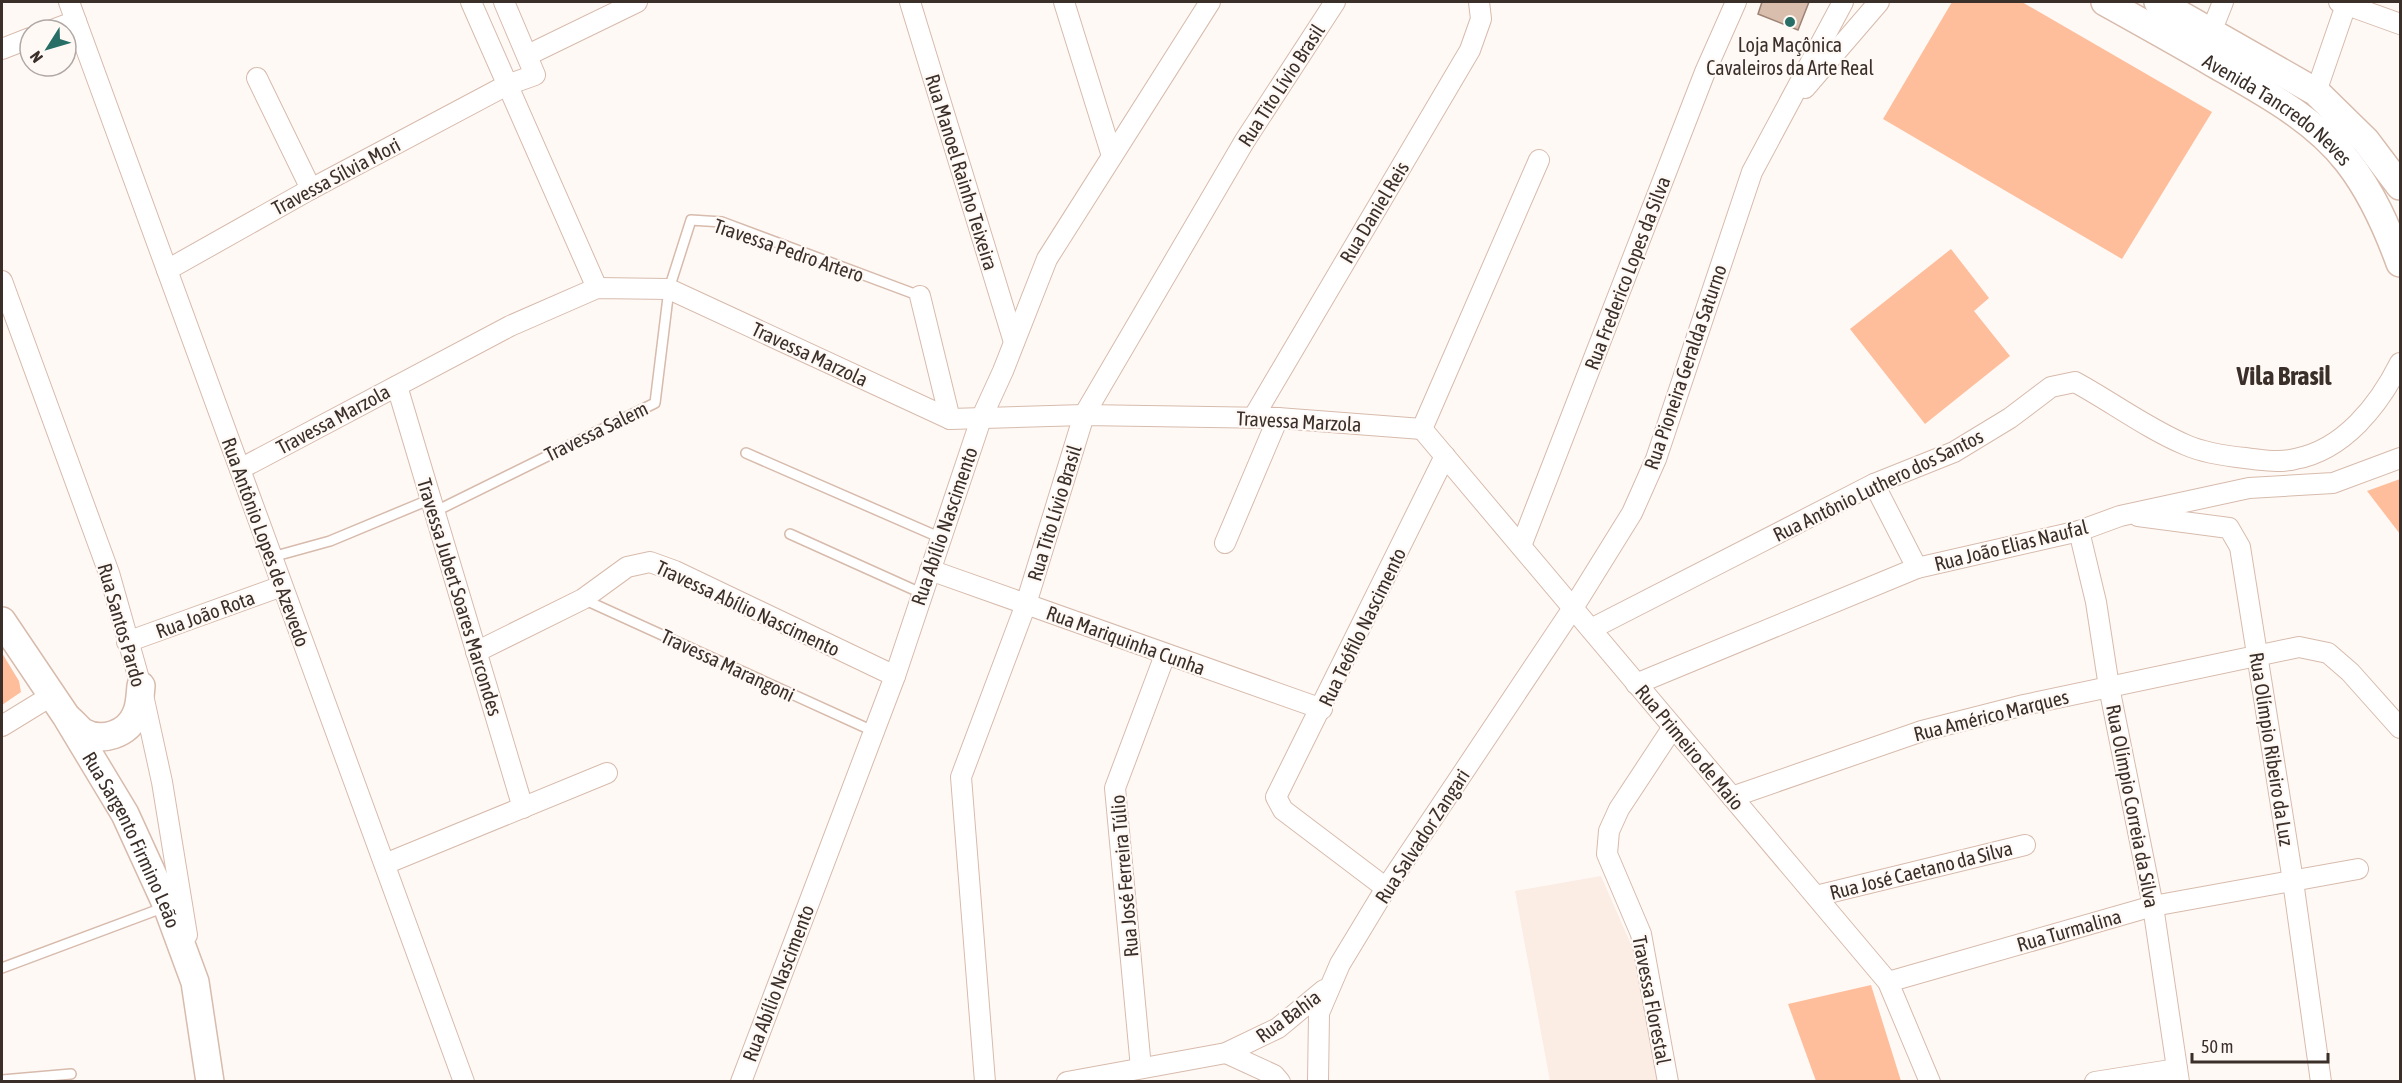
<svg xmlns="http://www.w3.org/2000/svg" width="2402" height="1083" font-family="'Asap Condensed',sans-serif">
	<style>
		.built { fill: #fbece4 }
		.green { fill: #febe9b }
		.building { fill: #d9bdad; stroke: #9d8375; stroke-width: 1.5 }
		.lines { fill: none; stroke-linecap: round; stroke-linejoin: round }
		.lane-casing { stroke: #d7bbac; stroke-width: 12 }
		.street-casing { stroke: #d7bbac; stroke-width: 22 }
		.secondary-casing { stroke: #d7bbac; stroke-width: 30 }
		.lane { stroke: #fff; stroke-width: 9 }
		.street { stroke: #fff; stroke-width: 20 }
		.secondary { stroke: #fff; stroke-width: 27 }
		.poi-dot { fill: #276f66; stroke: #fff9f6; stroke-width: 2 }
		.labels { text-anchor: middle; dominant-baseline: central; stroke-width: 4.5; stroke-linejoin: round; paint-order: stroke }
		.poi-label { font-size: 20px; fill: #3b2f29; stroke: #fff9f6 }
		.street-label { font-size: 20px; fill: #3b2f29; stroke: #fff9f6 }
		.district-label { font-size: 26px; font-weight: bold; fill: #3b2f29; stroke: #fff9f6 }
	</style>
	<rect width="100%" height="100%" fill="#fff9f6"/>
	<polygon class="built" points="1601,876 1636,956 1659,1081 1550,1081 1515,891"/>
	<g class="green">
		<polygon points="1952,2 2022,2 2212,112 2122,259 1883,119"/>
		<polygon points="1951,249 1989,298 1974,311 2010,356 1925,424 1850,329"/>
		<polygon points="2400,479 2400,534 2367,491"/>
		<polygon points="2,653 19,681 21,692 2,705"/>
		<polygon points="1871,985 1901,1081 1816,1081 1788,1004"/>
	</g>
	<polygon class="building" points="1762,2 1809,2 1798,30 1758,14"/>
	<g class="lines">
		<g class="lane-casing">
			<g id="lane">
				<polyline points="746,453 941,538"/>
				<polyline points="434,512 655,403 669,289 691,220 722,222 920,296"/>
				<polyline points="790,534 921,593"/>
				<polyline points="272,557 330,541 431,499"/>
				<polyline points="583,599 873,731"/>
				<polyline points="2,968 165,907"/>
				<polyline points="2,1080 71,1074"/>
			</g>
		</g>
		<g class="street-casing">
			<g id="street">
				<polyline points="69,2 464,1082"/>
				<polyline points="471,2 597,288"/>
				<polyline points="910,2 1014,342"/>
				<polyline points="1064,2 1112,156"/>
				<polyline points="2339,2 2400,24"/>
				<polyline points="52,30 76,21"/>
				<polyline points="2211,32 2223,2"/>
				<polyline points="2,49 30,38"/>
				<polyline points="528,55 637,2"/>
				<polyline points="257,78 311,189"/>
				<polyline points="1805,88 1879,2"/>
				<polyline points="2316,92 2347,2"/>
				<polyline points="167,270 311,189 507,85 535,75 504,2"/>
				<polyline points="2,281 109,573 141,686 162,782 187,935"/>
				<polyline points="920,296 950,419"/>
				<polyline points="397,386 523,808"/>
				<polyline points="1253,418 1470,50 1481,19 1479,2"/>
				<polyline points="1422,429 1888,982 1930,1082"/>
				<polyline points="1422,429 1539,160"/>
				<polyline points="240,469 510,326 597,288 669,289 950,419 1084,415 1278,418 1422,429"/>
				<polyline points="1874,484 1917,568"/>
				<polyline points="2138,516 2229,528 2240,547 2293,881 2321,1082"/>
				<polyline points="2079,531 2096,602 2109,687 2153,906 2179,1082"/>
				<polyline points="1225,543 1278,418"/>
				<polyline points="1521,546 1705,72 1736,2"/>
				<polyline points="930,570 1322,709"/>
				<path d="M1591,629L1874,484L1954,452L2010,418L2051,387L2075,382C2112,402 2146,428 2186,445C2204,453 2226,456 2245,458C2261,460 2279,463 2295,459C2344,450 2379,405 2400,363"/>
				<polyline points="127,642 282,586"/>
				<polyline points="476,652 583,599 627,567 650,562 675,571 895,676"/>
				<polyline points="1636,684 1917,568 2079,531 2120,516 2249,488 2333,483 2400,458"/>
				<polyline points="2,726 51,696"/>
				<polyline points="1732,797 1922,731 2024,705 2299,647 2328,653 2350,672 2400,728"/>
				<polyline points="385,864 607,773"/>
				<polyline points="1386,888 1283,810 1276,797 1445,456"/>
				<polyline points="1816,896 2025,845"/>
				<polyline points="1888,982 2153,906 2358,869"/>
				<polyline points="1226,1053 1274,1075 1280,1082"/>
				<polyline points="1141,1068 1115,788 1165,655"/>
				<polyline points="741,1082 895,676 981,419 1003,371 1047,259 1210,2"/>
				<polyline points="985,1082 961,777 1026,604 1084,415 1244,142 1335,2"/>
				<polyline points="1067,1082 1226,1053 1278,1028 1324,990"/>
				<polyline points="1318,1082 1319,1013 1340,964 1386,888 1573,608 1632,513 1656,459 1752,172 1843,2"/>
				<polyline points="1668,1082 1641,934 1607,854 1609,831 1619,809 1673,727"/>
				<polyline points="2095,1082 2177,1069"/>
			</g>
		</g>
		<g class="secondary-casing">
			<g id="secondary">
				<path id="s1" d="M2105,2C2141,22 2177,42 2213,63C2260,90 2314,118 2348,162C2372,193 2387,227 2400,263"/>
				<polyline points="2158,2 2316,92 2366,141 2400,186"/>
				<path id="s2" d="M2,621L66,716L125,814L167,906L195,982L210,1082"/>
				<path d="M69,719C74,723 78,729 83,732C102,743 128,734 136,714C140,706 140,695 141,686"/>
			</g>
		</g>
		<use href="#lane" class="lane"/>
		<use href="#street" class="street"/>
		<use href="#secondary" class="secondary"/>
	</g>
	<circle class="poi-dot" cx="1790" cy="22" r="6"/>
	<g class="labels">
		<g class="poi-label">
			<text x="1790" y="44">Loja Maçônica<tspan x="1790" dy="23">Cavaleiros da Arte Real</tspan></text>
		</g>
		<g class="street-label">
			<text transform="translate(1281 85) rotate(-57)">Rua Tito Lívio Brasil</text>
			<text stroke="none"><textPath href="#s1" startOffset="204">Avenida Tancredo Neves</textPath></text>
			<text transform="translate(962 172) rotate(73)">Rua Manoel Rainho Teixeira</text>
			<text transform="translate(336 176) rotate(-28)">Travessa Sílvia Mori</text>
			<text transform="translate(1374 212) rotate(-59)">Rua Daniel Reis</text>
			<text transform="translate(789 250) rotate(19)">Travessa Pedro Artero</text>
			<text transform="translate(1627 273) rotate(-69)">Rua Frederico Lopes da Silva</text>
			<text transform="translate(810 354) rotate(25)">Travessa Marzola</text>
			<text transform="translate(1685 367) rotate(-71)">Rua Pioneira Geralda Saturno</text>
			<text transform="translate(333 419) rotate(-28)">Travessa Marzola</text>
			<text transform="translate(1299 421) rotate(3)">Travessa Marzola</text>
			<text transform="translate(596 431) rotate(-26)">Travessa Salem</text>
			<text transform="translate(1878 485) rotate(-26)">Rua Antônio Luthero dos Santos</text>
			<text transform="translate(1054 513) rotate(-73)">Rua Tito Lívio Brasil</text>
			<text transform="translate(944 526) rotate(-71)">Rua Abílio Nascimento</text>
			<text transform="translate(266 542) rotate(70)">Rua Antônio Lopes de Azevedo</text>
			<text transform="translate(2011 545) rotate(-14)">Rua João Elias Naufal</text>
			<text transform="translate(460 597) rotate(73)">Travessa Jubert Soares Marcondes</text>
			<text transform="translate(748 608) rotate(25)">Travessa Abílio Nascimento</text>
			<text transform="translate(205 614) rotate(-20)">Rua João Rota</text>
			<text transform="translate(122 625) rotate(74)">Rua Santos Pardo</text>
			<text transform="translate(1362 627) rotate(-64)">Rua Teófilo Nascimento</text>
			<text transform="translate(1126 640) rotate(20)">Rua Mariquinha Cunha</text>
			<text transform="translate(728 665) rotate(25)">Travessa Marangoni</text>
			<text transform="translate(1991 715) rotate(-14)">Rua Américo Marques</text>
			<text transform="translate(1690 747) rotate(50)">Rua Primeiro de Maio</text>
			<text transform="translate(2272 749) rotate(81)">Rua Olímpio Ribeiro da Luz</text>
			<text transform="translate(2133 806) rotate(79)">Rua Olímpio Correia da Silva</text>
			<text transform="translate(1422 836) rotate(-57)">Rua Salvador Zangari</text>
			<text stroke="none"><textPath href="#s2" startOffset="255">Rua Sargento Firmino Leão</textPath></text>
			<text transform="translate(1921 870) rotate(-14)">Rua José Caetano da Silva</text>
			<text transform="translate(1124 876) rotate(-95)">Rua José Ferreira Túlio</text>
			<text transform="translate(2069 930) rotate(-16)">Rua Turmalina</text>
			<text transform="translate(778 983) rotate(-69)">Rua Abílio Nascimento</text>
			<text transform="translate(1652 1000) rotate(79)">Travessa Florestal</text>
			<text transform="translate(1288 1016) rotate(-36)">Rua Bahia</text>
		</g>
		<g class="district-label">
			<text x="2284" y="376">Vila Brasil</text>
		</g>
	</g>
	<rect width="2402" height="1083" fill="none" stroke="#3b2f29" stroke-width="6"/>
	<g transform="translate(48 48) rotate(233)"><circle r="28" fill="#fff9f6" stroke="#b1a8a4" stroke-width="1.5"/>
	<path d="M0-4.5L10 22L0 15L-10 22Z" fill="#276f66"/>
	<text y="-9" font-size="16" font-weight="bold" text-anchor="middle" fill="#3b2f29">N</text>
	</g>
	<path d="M2192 1053v9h136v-9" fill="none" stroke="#3b2f29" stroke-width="3"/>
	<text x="2201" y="1053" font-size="18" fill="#3b2f29" stroke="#fff9f6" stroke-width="4.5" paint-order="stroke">50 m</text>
</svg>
